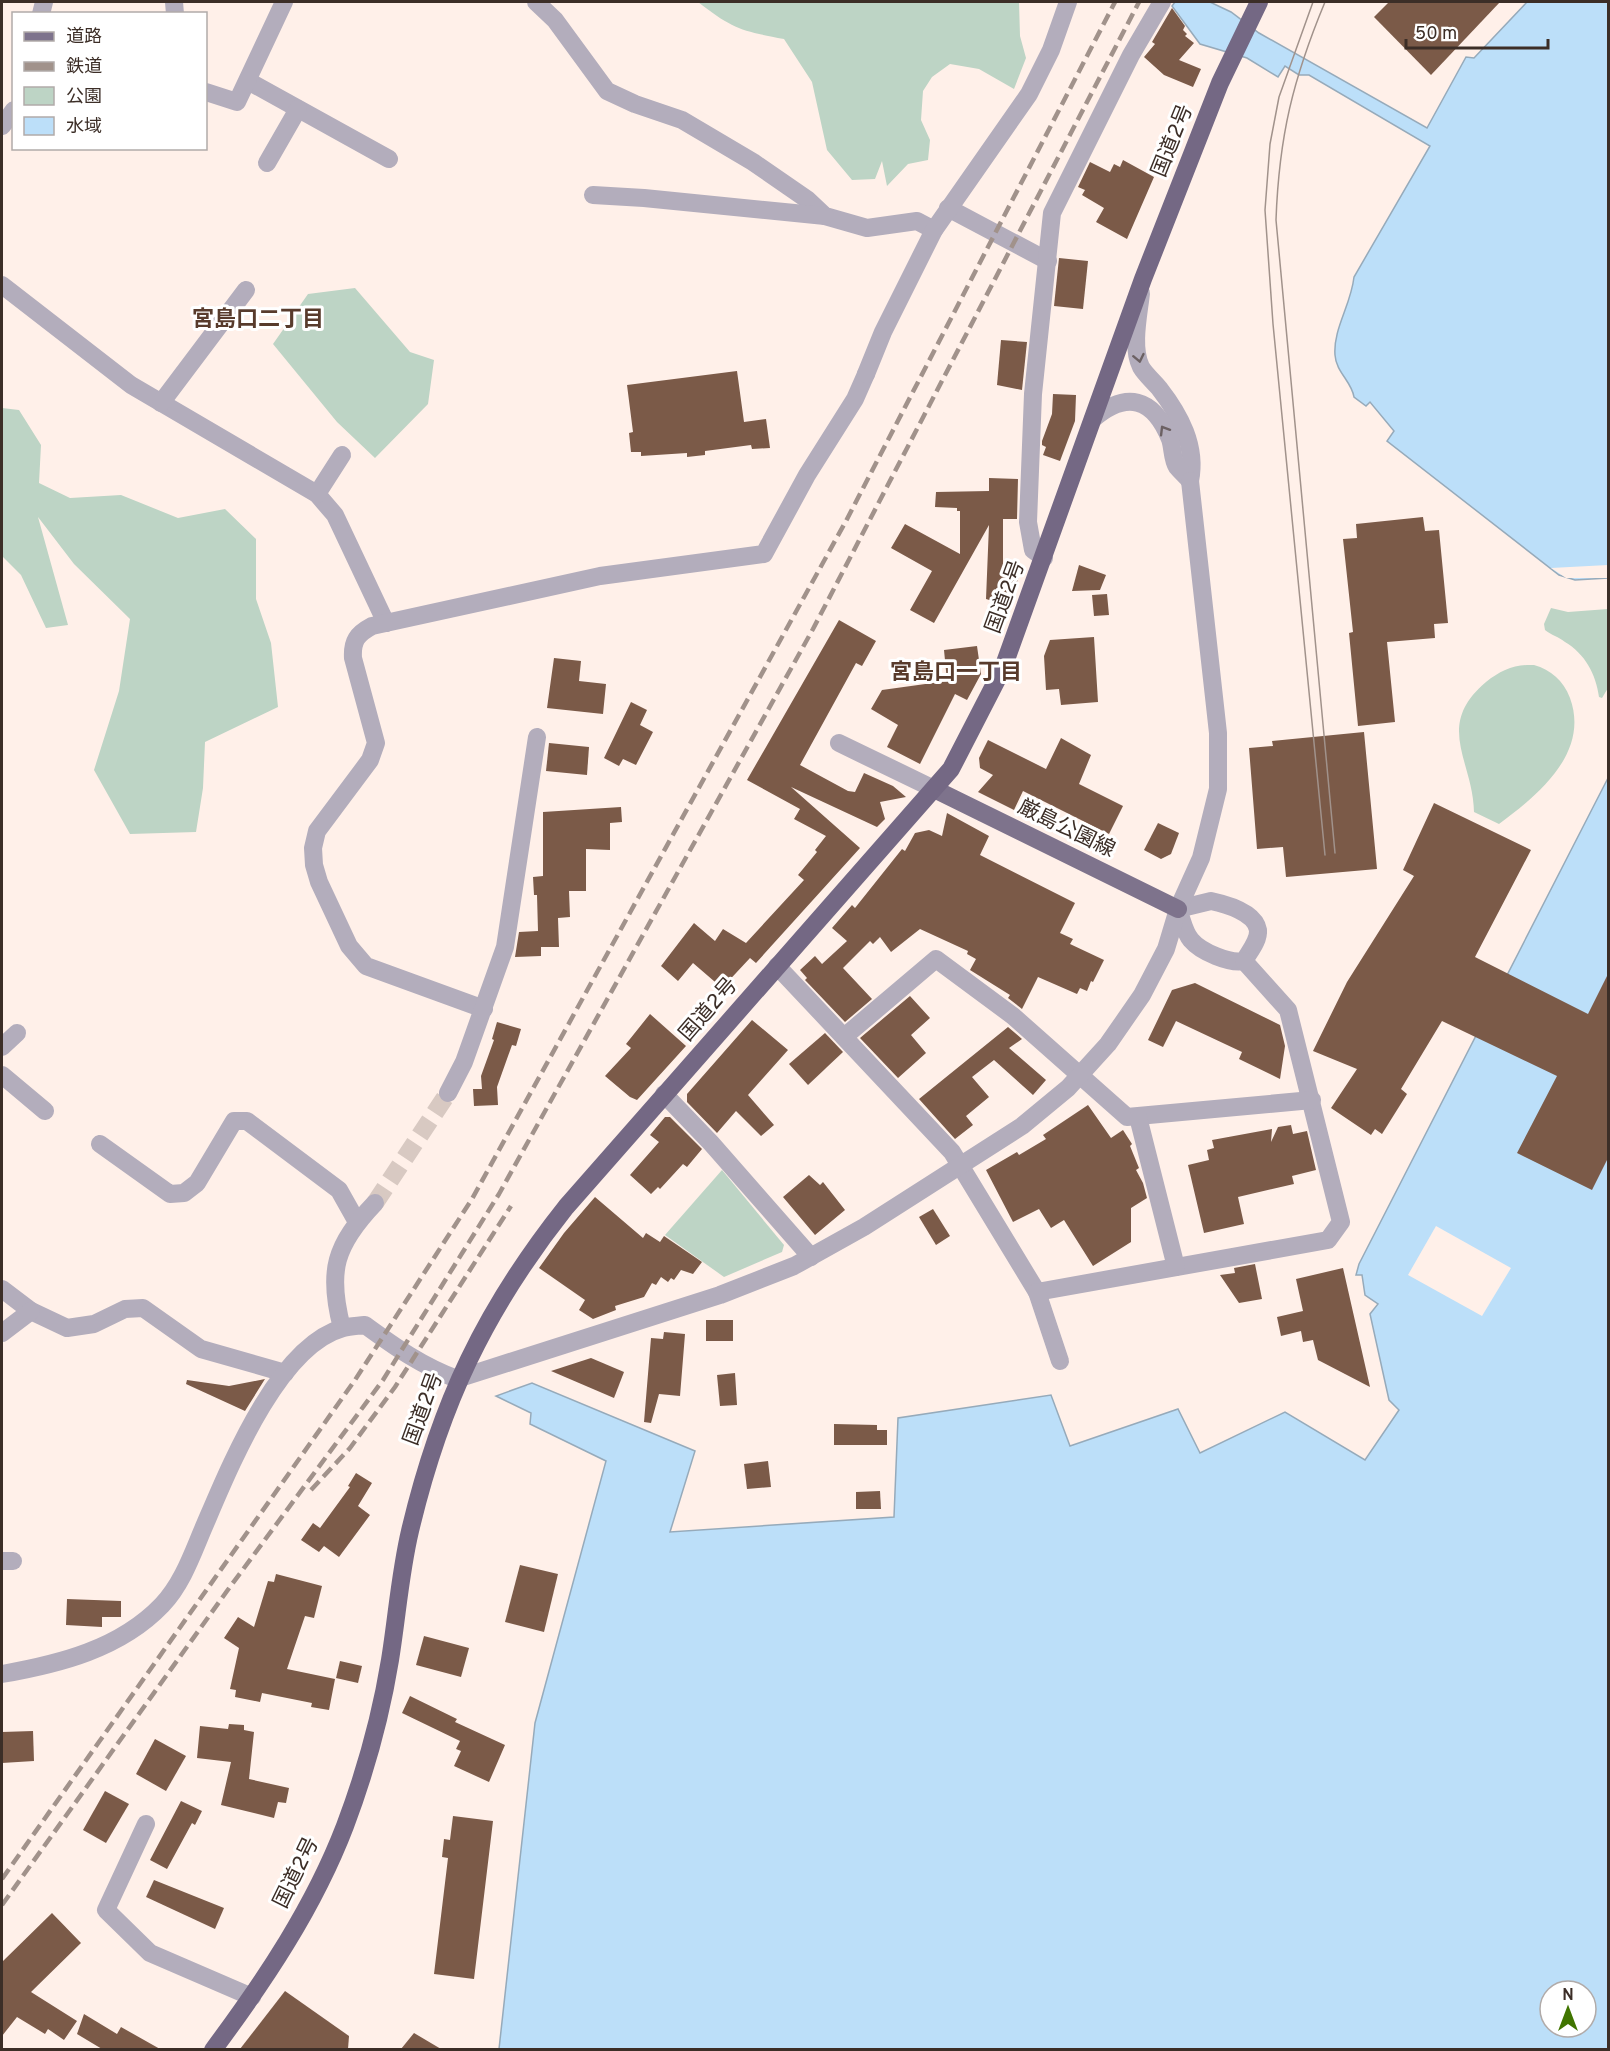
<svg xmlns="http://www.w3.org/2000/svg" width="1610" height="2051" font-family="Overpass,'Noto Sans JP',sans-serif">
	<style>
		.green { fill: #bdd4c5 }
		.water { fill: #bcdff9; stroke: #96aaba; stroke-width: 1.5; fill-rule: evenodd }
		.pier { fill: #fff0e9 }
		.building { fill: #7b5a48 }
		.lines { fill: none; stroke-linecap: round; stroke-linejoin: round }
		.minor-tunnel { stroke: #d8c9c2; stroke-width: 18; stroke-dasharray: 18 9; stroke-linecap: butt }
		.minor { stroke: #b3adbc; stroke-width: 18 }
		.tertiary { stroke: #b3adbc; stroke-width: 18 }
		.primary { stroke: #7e738c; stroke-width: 18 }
		.trunk { stroke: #746884; stroke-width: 18 }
		.tram { stroke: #a1928b; stroke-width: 1.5 }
		.rail { stroke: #a1928b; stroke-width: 4.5; stroke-dasharray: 12 6; stroke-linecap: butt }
		.oneway { stroke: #6c6163 }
		.labels { text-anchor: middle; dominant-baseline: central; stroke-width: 6; stroke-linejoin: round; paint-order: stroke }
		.street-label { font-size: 21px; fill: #3c2e27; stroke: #fff }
		.neighbourhood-label { font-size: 22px; font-weight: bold; fill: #583b2c; stroke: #fff }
	</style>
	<rect width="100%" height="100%" fill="#fff0e9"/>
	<g class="green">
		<path d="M698,2H1019L1020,36L1026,58L1014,89L979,69L950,64L932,77L923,91L921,120L930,140L928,160L908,164L887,186L882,161L875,179L852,180L827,150L812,82L784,39C741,31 733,29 698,2Z"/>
		<polygon points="355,288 410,352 434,360 428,404 375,458 337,422 273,344 308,294"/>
		<polygon points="2,408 19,410 41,445 39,483 70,498 121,495 178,518 225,509 256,539 256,599 271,643 278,707 205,742 203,788 196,832 130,834 94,770 119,691 130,619 74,564 38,517 68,625 46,628 21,575 2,556"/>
		<path d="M1551,608L1568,612L1608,609V688L1602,698L1599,697C1596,674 1585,654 1565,642C1559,637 1551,635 1545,630L1544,624Z"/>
		<path d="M1534,665C1551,670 1563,680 1570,698C1590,753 1538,795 1499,824L1474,812C1473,760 1434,726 1486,682C1501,670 1515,664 1534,665Z"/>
		<polygon points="722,1170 784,1245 782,1252 724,1277 665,1235"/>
	</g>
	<g class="water">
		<path d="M1175,2H1210L1231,12L1259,33L1427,128L1466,57L1474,58L1527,2H1608V578L1575,580L1559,575L1387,441L1394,431L1370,402L1366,406L1354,397C1352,382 1336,372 1335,355C1333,329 1351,305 1354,277L1430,146L1309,75H1299L1285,66L1278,77L1247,58L1200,44L1172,6Z"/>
		<path d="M1608,778V2049H499L535,1723L606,1461L530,1424L531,1413L496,1396L532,1383L695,1451L670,1532L894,1517L898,1418L1051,1395L1070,1446L1178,1409L1200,1453L1285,1412L1365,1460L1399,1410L1389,1400L1370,1314L1378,1304L1365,1295L1362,1275H1356L1359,1264ZM1550,1991H1586V2027H1550Z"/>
	</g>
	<g class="pier">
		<polygon points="1608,565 1608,578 1566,578 1551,568"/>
		<polygon points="1436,1226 1511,1268 1482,1316 1408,1275"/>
	</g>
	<g class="building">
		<polygon points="1389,2 1500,2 1431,75 1374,17"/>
		<polygon points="1172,8 1185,26 1183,30 1187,34 1185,36 1194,43 1179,60 1201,69 1193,87 1164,75 1144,57 1155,44 1152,42"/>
		<polygon points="1123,160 1154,177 1127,239 1096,222 1104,208 1082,195 1085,190 1078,187 1090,162 1110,172 1114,164 1120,167"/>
		<polygon points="1059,258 1088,261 1083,309 1054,306"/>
		<polygon points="1001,340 1027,342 1022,390 997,385"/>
		<polygon points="737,371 744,422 766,419 770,448 752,449 751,445 705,451 705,455 687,457 687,453 641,456 641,452 631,452 629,433 633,432 627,385"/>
		<polygon points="1053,394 1076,395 1075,421 1060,461 1043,455 1046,447 1042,445 1042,441 1052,414"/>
		<polygon points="989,478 1018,479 1017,519 1003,519 1003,565 1021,571 1016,585 1013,584 1006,605 986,599 989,525 934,623 910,610 932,571 891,548 905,524 960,554 960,511 957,511 957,508 935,507 936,492 989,491"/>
		<polygon points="1423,517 1425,531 1439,530 1448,623 1434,624 1435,638 1387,642 1395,722 1358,726 1349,633 1353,632 1343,539 1357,538 1356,524"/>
		<polygon points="1079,565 1106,575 1100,590 1072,591"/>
		<polygon points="1107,594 1109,615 1094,616 1092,595"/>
		<polygon points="839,620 876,641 862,666 856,663 800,765 848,791 855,792 864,773 893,786 906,797 880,802 885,819 877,827 791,787 860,848 756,963 750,958 722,988 693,963 678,981 661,966 694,923 715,941 723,929 746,943 804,880 798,875 817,852 815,850 826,836 794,819 800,809 747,780"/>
		<polygon points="1094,637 1098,702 1061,705 1059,689 1046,690 1044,656 1050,640"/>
		<polygon points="977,646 981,674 967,700 955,694 920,764 887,747 898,725 871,709 882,690 947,681 944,650"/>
		<polygon points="554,658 581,661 579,681 606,684 603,714 547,708"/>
		<polygon points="631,702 647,710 640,725 653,732 636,765 623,759 619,766 604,758"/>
		<polygon points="1364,732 1377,869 1286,877 1283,847 1257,849 1249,748 1273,746 1272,741"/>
		<polygon points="1061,738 1091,755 1079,784 1123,806 1109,834 1023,791 1014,810 978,792 993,775 980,768 979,758 988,740 1046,769"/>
		<polygon points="549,743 589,747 587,775 546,771"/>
		<polygon points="1434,803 1531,850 1475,957 1588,1014 1608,974 1608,1158 1592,1190 1517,1153 1557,1076 1442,1021 1401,1089 1407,1094 1382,1134 1375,1129 1371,1135 1331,1108 1357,1069 1313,1051 1347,982 1414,876 1403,870"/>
		<polygon points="621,807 622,822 610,823 610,850 586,849 586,891 569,891 570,917 558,918 559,947 541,947 541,956 515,957 519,932 538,931 537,895 534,895 533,877 543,876 543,812"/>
		<polygon points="947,813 989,836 980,855 1075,903 1060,933 1073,939 1070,944 1104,960 1093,982 1091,981 1087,991 1080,988 1077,994 1038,977 1022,1009 1008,998 1010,995 970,970 976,959 967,954 968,951 920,929 891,952 880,937 873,944 870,941 843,968 872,999 845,1022 805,980 807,978 800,970 815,956 822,964 847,941 832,928 852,905 855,908 902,849 905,851 915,833 929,830 942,836"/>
		<polygon points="1158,823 1179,833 1171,854 1161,859 1144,850"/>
		<polygon points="1195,983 1280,1025 1285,1046 1280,1079 1239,1059 1242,1052 1176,1021 1163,1047 1148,1040 1172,990"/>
		<polygon points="910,996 930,1018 911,1035 926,1053 898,1078 860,1038"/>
		<polygon points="650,1014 686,1046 637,1100 630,1097 605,1076 631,1048 626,1044"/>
		<polygon points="752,1020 788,1050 748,1095 774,1125 761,1136 736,1111 717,1133 687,1102 687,1094"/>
		<polygon points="497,1022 521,1029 516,1046 512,1045 497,1087 498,1105 474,1106 473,1089 482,1089 481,1076 494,1040 492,1039"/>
		<polygon points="1008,1027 1022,1039 1009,1048 1046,1080 1033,1095 994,1060 972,1077 989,1097 966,1116 973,1125 955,1139 919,1099"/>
		<polygon points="825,1033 843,1052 808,1085 789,1064"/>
		<polygon points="1088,1105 1111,1138 1123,1130 1132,1144 1130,1146 1139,1168 1136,1170 1143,1183 1147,1198 1131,1208 1131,1242 1093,1266 1064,1220 1051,1228 1039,1209 1013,1222 986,1170 1017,1152 1019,1155 1046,1139 1043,1135"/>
		<polygon points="665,1117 670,1117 702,1149 687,1167 683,1164 660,1189 658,1187 651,1194 630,1175 659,1142 650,1135"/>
		<polygon points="1291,1125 1293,1134 1307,1131 1316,1170 1292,1176 1294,1184 1238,1197 1244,1224 1204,1233 1188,1165 1209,1160 1207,1150 1214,1148 1212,1140 1272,1129 1271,1142 1278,1127"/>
		<polygon points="809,1175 820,1185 823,1182 845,1210 815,1235 783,1197"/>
		<polygon points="595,1197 643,1238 646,1233 660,1242 664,1236 702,1262 693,1274 681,1270 674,1280 671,1278 668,1282 661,1277 656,1285 652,1283 644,1297 615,1306 616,1310 593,1319 579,1310 585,1300 539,1268 564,1233"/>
		<polygon points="933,1209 950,1236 936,1245 919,1217"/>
		<polygon points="1255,1264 1262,1299 1239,1303 1220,1275 1235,1273 1234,1268"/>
		<polygon points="1343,1268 1370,1387 1318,1360 1313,1340 1303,1342 1301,1331 1281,1336 1277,1317 1303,1311 1296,1279"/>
		<rect x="706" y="1320" width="27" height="21"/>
		<polygon points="664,1332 685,1334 680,1396 659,1394 651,1423 644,1422 651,1338 663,1339"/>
		<polygon points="591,1358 624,1372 614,1398 551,1371"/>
		<polygon points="735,1373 737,1405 720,1406 717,1375"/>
		<polygon points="265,1379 245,1411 186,1384 187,1380 229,1386"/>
		<polygon points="834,1424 877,1425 877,1430 887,1430 887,1445 834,1445"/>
		<polygon points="768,1461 771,1487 747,1489 744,1464"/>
		<polygon points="356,1473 372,1483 358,1506 370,1515 339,1557 324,1546 319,1552 301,1540 313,1523 320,1528 350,1487 348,1486"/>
		<polygon points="880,1491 881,1509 856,1509 856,1492"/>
		<polygon points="520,1565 558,1574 544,1632 505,1622"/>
		<polygon points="276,1574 322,1586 314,1618 305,1616 287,1669 335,1679 329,1710 311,1707 312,1703 262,1693 260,1702 235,1697 236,1690 230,1689 239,1648 224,1638 238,1617 254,1627 268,1581 274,1582"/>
		<polygon points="67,1599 121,1601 121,1617 102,1617 102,1627 66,1625"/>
		<polygon points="424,1636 469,1648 461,1677 416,1665"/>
		<polygon points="340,1661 362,1666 358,1683 336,1678"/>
		<polygon points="410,1696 457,1719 455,1722 505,1745 489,1782 454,1766 461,1751 456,1749 460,1741 402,1713"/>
		<polygon points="229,1724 244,1725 244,1730 254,1732 249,1779 289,1788 286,1803 278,1802 274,1818 221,1805 231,1762 197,1758 200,1726 228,1729"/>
		<polygon points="33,1731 34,1761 2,1763 2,1732"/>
		<polygon points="155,1739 186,1756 166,1791 136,1774"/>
		<polygon points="105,1791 129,1804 106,1843 83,1830"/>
		<polygon points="181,1801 202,1811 195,1825 192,1823 167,1869 150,1860"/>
		<polygon points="453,1816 493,1821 474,1979 434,1974 448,1858 442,1857 444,1839 450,1840"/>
		<polygon points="154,1880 224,1908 215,1929 146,1897"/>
		<polygon points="52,1913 81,1943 31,1992 77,2021 64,2040 48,2029 45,2034 17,2017 2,2036 2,1962"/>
		<polygon points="285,1991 349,2036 348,2049 240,2049"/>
		<polygon points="84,2014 117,2034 121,2027 160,2049 102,2049 77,2034"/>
		<polygon points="414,2033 441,2049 401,2049"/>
	</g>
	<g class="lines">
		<polyline class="minor-tunnel" points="375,1203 448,1093"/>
		<g class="minor">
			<polyline points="174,2 175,14"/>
			<polyline points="536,2 555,20 607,91 635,104 682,120 753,162 808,200 825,216 867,228 917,221 934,230"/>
			<polyline points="41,14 44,2"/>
			<polyline points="248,81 389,159"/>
			<polyline points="206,92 237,102 284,2"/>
			<polyline points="2,126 14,110"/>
			<polyline points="267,163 298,109"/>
			<polyline points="593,195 644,198 825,216"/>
			<polyline points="948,208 1048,261"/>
			<polyline points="2,285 131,385 317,494 335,515 386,623"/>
			<path d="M1141,293C1139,313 1131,347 1141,367C1145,374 1153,381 1159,388C1180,415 1197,446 1190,481"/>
			<polyline points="161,403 246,290"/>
			<path d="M1093,419C1126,391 1153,397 1170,439C1173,448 1172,459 1177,467C1181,472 1186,476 1190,481"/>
			<polyline points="317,494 342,455"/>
			<polyline points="1044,558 1033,550 1028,522 1033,394 1052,213 1131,55 1162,2"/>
			<path d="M1211,901C1225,904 1255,912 1258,930C1259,941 1249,952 1244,961C1230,964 1201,952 1191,940C1184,932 1182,919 1178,909Z"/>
			<polyline points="777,966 952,1152 1037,1292 1328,1240 1341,1222 1288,1010 1244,961"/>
			<path d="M484,1009L366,966L349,946L319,882L314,865L313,848L317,831L370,760L376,743L353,658C352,641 357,634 372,626L600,576L764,554L807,475L855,399L866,374"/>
			<polyline points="844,1037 936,959 1013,1016 1127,1117 1312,1100"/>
			<polyline points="2,1047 17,1033"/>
			<polyline points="2,1075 45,1111"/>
			<polyline points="448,1093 464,1062 505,947 537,737"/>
			<polyline points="664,1094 711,1143 811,1257"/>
			<polyline points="1138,1117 1176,1267"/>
			<polyline points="100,1144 170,1194 184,1193 197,1183 234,1121 247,1121 339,1190 357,1222"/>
			<polyline points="2,1289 31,1311 67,1328 94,1324 125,1309 143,1308 201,1349 285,1373"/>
			<polyline points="1037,1292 1060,1361"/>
			<path d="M342,1328C327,1271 335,1245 375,1203"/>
			<polyline points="2,1333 31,1311"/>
			<polyline points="2,1561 13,1561"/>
			<path d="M2,1674C59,1664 120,1649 162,1605C182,1584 192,1555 203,1529C228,1471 277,1346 343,1328C350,1326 358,1326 365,1325C395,1347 422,1366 457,1379"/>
			<polyline points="146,1824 106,1910 150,1953 252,1997"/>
		</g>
		<g class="tertiary">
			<polyline points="866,374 883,332 934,230 1029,94 1051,50 1068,2"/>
			<polyline points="839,743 934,789"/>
			<polyline points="457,1379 720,1295 794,1266 864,1227 1022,1126 1068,1088 1108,1044 1142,995 1166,949 1178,909 1201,858 1218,789 1218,733 1190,481"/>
		</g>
		<polyline class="primary" points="934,789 1178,909"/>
		<path class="trunk" d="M213,2050C265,1980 314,1907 345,1826C365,1773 381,1715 390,1660C397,1617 400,1573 410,1531C440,1404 485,1309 566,1207L951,769L1003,668L1143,279L1220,83L1259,2"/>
		<g class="tram">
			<polyline points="1313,2 1279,97 1270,144 1265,210 1273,324 1325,855"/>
			<path d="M1325,2C1293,79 1279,136 1276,220L1335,853"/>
		</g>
		<g class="rail">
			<polyline points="311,1490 350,1448 395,1387 511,1206"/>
			<polyline points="2,1879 355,1380 472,1199 846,521 1115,2"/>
			<polyline points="2,1905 227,1591 383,1380 499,1194 813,629 1139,2"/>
		</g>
	</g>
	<defs><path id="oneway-chevron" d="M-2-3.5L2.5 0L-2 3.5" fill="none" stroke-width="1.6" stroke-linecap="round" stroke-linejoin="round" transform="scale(1.5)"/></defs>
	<g class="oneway">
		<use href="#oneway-chevron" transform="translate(1139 358) rotate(78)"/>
		<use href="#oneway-chevron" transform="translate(1164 430) rotate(-121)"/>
	</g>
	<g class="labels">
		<g class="street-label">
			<text transform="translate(1173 141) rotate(-68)">国道2号</text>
			<text transform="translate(1006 597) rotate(-70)">国道2号</text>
			<text transform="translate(1066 829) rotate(26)">厳島公園線</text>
			<text transform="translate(709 1010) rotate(-49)">国道2号</text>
			<text transform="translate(424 1409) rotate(-70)">国道2号</text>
			<text transform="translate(297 1873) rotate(-64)">国道2号</text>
		</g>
		<g class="neighbourhood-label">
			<text x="258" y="320">宮島口二丁目</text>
			<text x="956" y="673">宮島口一丁目</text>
		</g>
	</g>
	<rect width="1610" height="2051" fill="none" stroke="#3c2e27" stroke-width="6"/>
	<rect x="12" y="12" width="195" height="138" fill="#ffffff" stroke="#b1aba9" stroke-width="1.5"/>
	<rect x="24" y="32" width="30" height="9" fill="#7e738c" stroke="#b1aba9" stroke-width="1.5"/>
	<text x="66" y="42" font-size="18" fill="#3c2e27">道路</text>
	<rect x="24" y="62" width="30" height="9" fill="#a1928b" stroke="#b1aba9" stroke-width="1.5"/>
	<text x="66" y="72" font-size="18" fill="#3c2e27">鉄道</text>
	<rect x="24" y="87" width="30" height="18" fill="#bdd4c5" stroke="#b1aba9" stroke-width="1.5"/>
	<text x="66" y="102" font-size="18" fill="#3c2e27">公園</text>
	<rect x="24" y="117" width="30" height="18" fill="#bcdff9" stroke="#b1aba9" stroke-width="1.5"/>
	<text x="66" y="132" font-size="18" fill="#3c2e27">水域</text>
	<g transform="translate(1568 2009)"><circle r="28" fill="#ffffff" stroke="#b1aba9" stroke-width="1.5"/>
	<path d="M0-4.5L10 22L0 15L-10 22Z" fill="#407500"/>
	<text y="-9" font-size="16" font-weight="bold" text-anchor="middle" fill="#3c2e27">N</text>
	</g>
	<path d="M1406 39v9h142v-9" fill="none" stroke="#3c2e27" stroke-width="3"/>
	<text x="1415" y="39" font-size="18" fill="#3c2e27" stroke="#ffffff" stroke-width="4.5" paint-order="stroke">50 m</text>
</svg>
